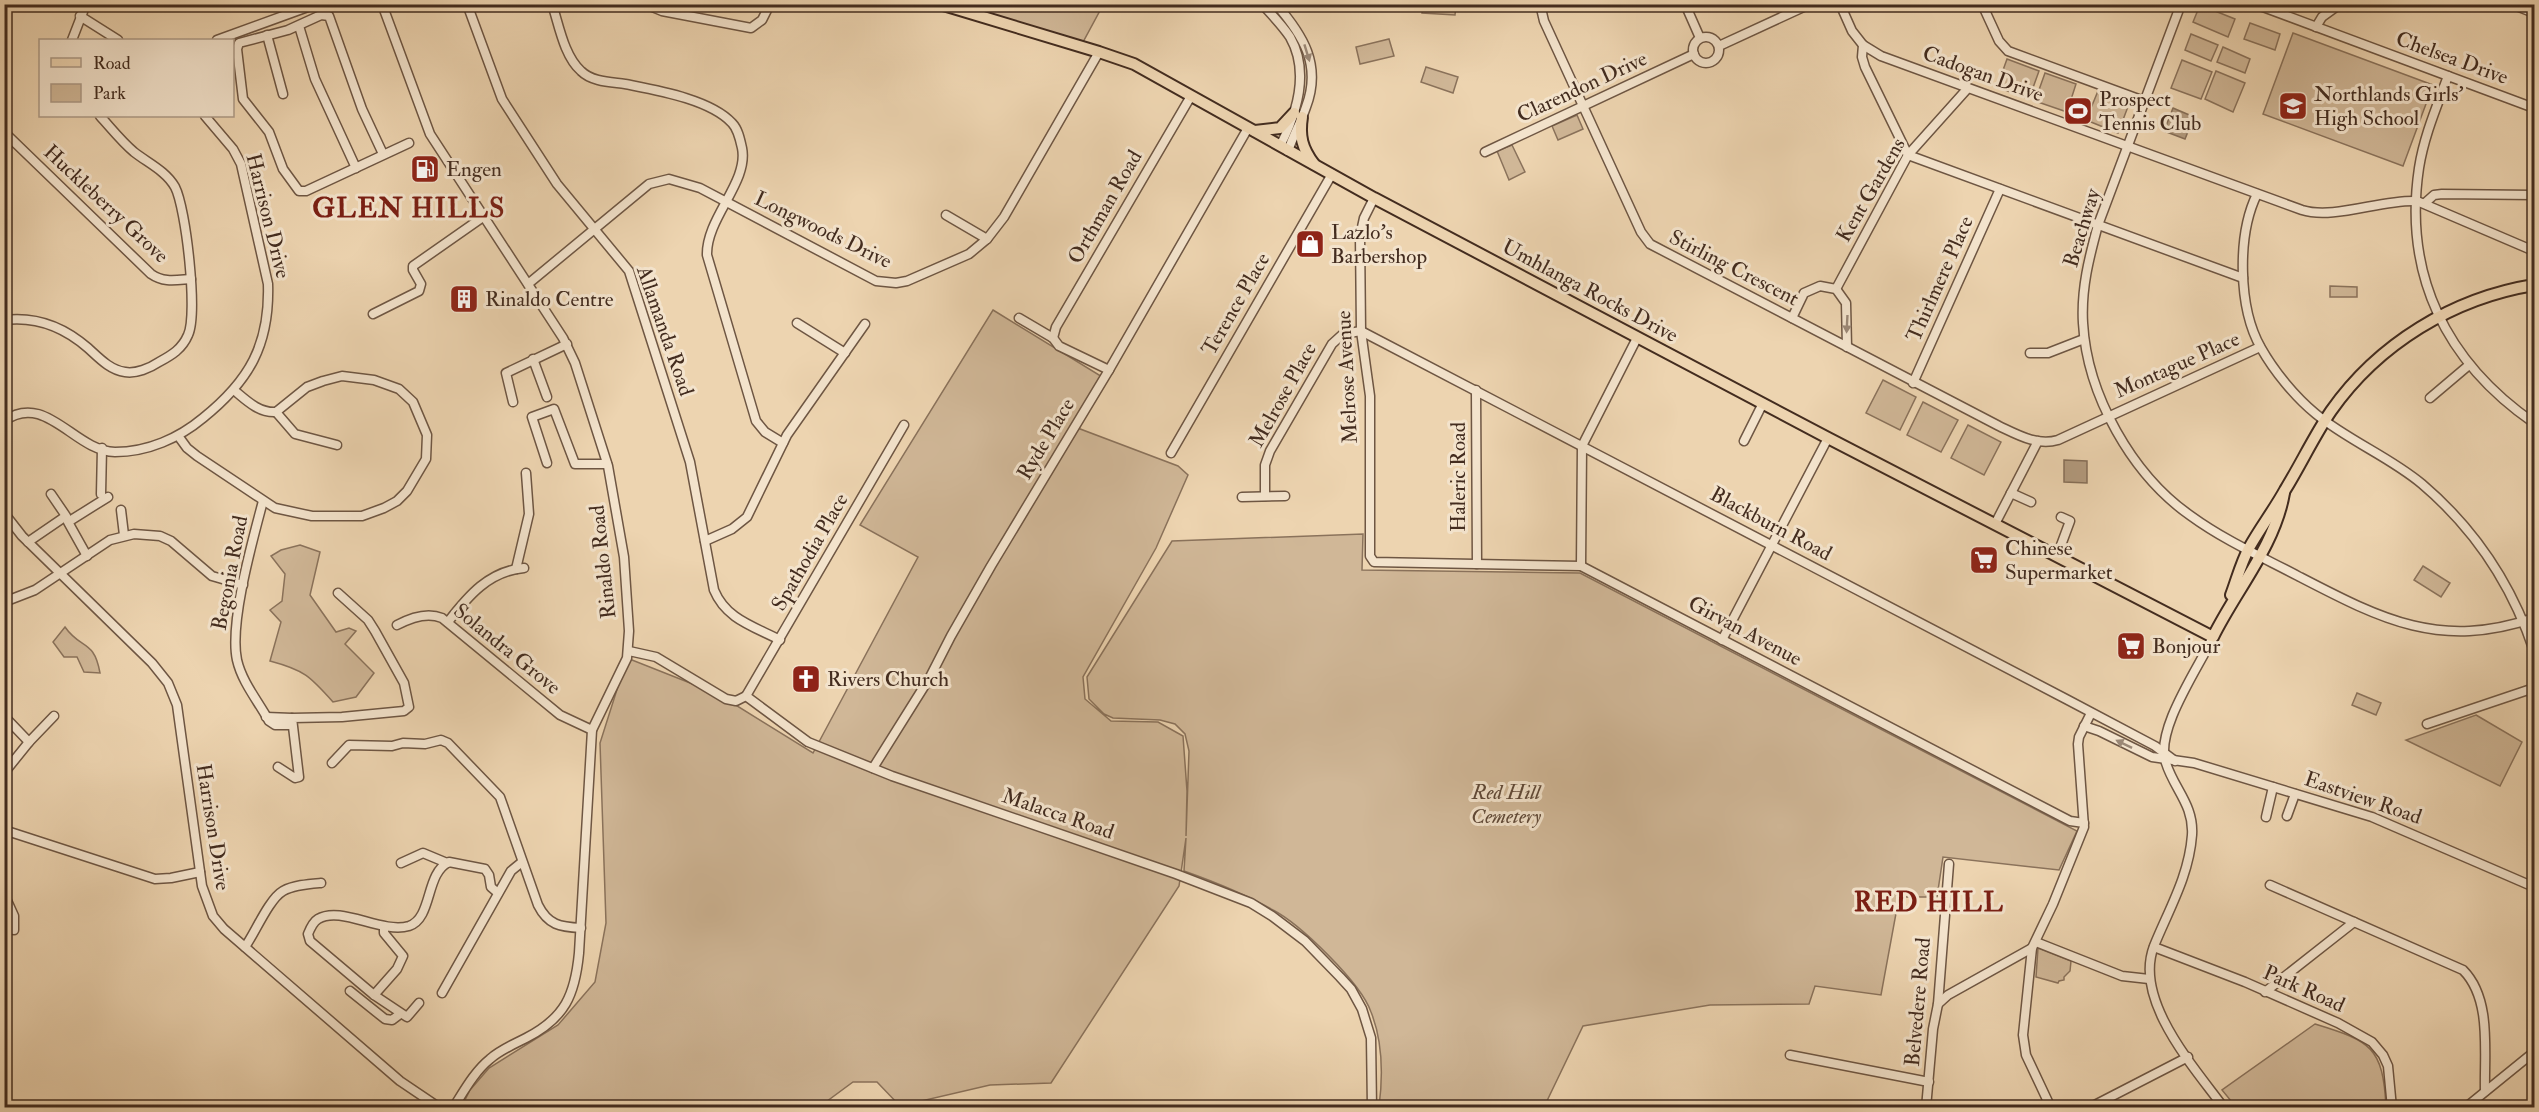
<svg xmlns="http://www.w3.org/2000/svg" width="2539" height="1112" font-family="'IM FELL Double Pica',serif">
	<style>
		.green { fill: #d0b797; stroke: #8a725b; stroke-width: 1.5 }
		.water { fill: #b39b7f; stroke: #866f59; stroke-width: 1.5 }
		.lines { fill: none; stroke-linecap: round; stroke-linejoin: round }
		.minor-casing { stroke: #6e5643; stroke-width: 11 }
		.major-casing { stroke: #432c1f; stroke-width: 14 }
		.minor { stroke: #f3e3cc; stroke-width: 8 }
		.major { stroke: #edd4b0; stroke-width: 10 }
		.oneway { fill: #9b8876 }
		.labels { text-anchor: middle; dominant-baseline: central; stroke-width: 6; stroke-linejoin: round; paint-order: stroke }
		.street-label { font-size: 21px; fill: #432c1f; stroke: #f3e3cc }
		.poi-label { font-size: 21px; fill: #432c1f; stroke: #f3e3cc; text-anchor: start }
		.park-label { font-size: 21px; font-style: italic; fill: #5f4837; stroke: #f3e3cc }
		.district-label { font-size: 27px; font-weight: bold; letter-spacing: 1.5px; fill: #7a1f14; stroke: #f3e3cc }
	</style>
	<rect width="100%" height="100%" fill="#edd4b0"/>
	<filter id="stains"><feTurbulence type="fractalNoise" baseFrequency=".00333" numOctaves="4"/><feColorMatrix values="0 0 0 0 .2 0 0 0 0 .09 0 0 0 0 .02 0 0 0 .5 -.17"/></filter>
	<radialGradient id="worn" r=".72"><stop offset=".6" stop-color="#630" stop-opacity="0"/><stop offset="1" stop-color="#630" stop-opacity=".3"/></radialGradient>
	<g class="green">
		<polygon points="961,5 1103,5 1083,42"/>
		<polygon points="1423,5 1456,5 1455,15 1422,13"/>
		<polygon points="2200,5 2235,19 2228,37 2193,22"/>
		<polygon points="2250,23 2280,34 2275,50 2244,39"/>
		<polygon points="2293,33 2433,85 2403,166 2263,114"/>
		<polygon points="2191,34 2218,45 2211,61 2185,50"/>
		<polygon points="1389,39 1394,56 1360,64 1356,47"/>
		<polygon points="2223,47 2250,59 2245,73 2217,62"/>
		<polygon points="2007,59 2039,71 2029,99 1997,87"/>
		<polygon points="2182,60 2212,72 2201,99 2171,88"/>
		<polygon points="1426,67 1458,77 1453,93 1421,82"/>
		<polygon points="2216,71 2245,83 2233,112 2205,99"/>
		<polygon points="2045,73 2076,84 2067,112 2035,101"/>
		<polygon points="2098,91 2129,104 2118,133 2086,120"/>
		<polygon points="1577,115 1583,129 1558,140 1552,126"/>
		<polygon points="1512,145 1525,172 1509,180 1497,151"/>
		<polygon points="2330,286 2357,287 2357,297 2330,297"/>
		<path d="M993,310L1104,378L1075,427L1178,466L1188,475L1156,548L1083,677L1085,699L1111,721L1158,722L1183,736L1187,791L1186,836L1189,751L1185,734L1175,724L1160,720L1113,718L1104,714L1089,699L1087,677L1172,541L1363,534L1362,570L1580,573L2077,831L2059,870L1943,857L1937,897H1899L1881,995L1815,986L1809,1004L1710,1005L1583,1026L1544,1107H1379C1383,1076 1383,1042 1371,1012C1361,983 1300,924 1273,910C1245,894 1215,882 1184,871L1186,838L1179,886L1051,1083L990,1085L900,1106L877,1082H853L819,1107L644,1108L638,1104L632,1108H461L470,1090L489,1068L558,1025L595,982L606,923L600,743L627,658L718,694L813,753L918,557L860,525Z"/>
		<polygon points="1883,380 1916,397 1900,430 1866,413"/>
		<polygon points="1923,402 1958,420 1941,452 1907,435"/>
		<polygon points="1968,425 2001,442 1984,475 1951,458"/>
		<path d="M300,545L320,552L310,595L336,632L349,628L356,631L345,644L374,673L356,697L333,702C310,676 304,670 270,661L281,622L270,610L282,601L285,574L271,556L281,550Z"/>
		<polygon points="2423,566 2450,583 2441,597 2414,580"/>
		<path d="M65,627C81,650 94,639 100,673L84,672L77,657H64L53,642Z"/>
		<polygon points="2357,693 2381,703 2376,715 2352,705"/>
		<polygon points="2476,715 2522,742 2500,786 2406,740"/>
		<polygon points="2038,948 2071,961 2070,971 2064,977 2064,980 2059,981 2058,983 2036,977"/>
		<path d="M2315,1024C2371,1041 2383,1047 2386,1107H2236L2222,1090Z"/>
	</g>
	<g class="water">
		<polygon points="2173,108 2194,117 2185,139 2164,131"/>
		<polygon points="2064,460 2087,461 2087,483 2064,482"/>
	</g>
	<g class="lines">
		<g class="minor-casing">
			<g id="minor">
				<path d="M382,4L430,134L563,338L575,363L608,466L624,557L629,631L627,658L592,730L579,953C575,995 565,1018 526,1038C514,1044 500,1050 490,1059C474,1072 464,1091 453,1108"/>
				<path d="M467,4L502,99L557,184L629,271L690,462L714,590C726,619 753,626 780,640"/>
				<path d="M552,4C559,25 564,56 581,71C592,82 611,82 625,84C655,90 710,99 732,123C738,129 740,139 742,148C749,182 706,218 707,255L756,421L765,432L783,443"/>
				<polyline points="645,4 662,11 751,28 762,20 770,4"/>
				<path d="M1262,4C1272,15 1282,25 1290,37C1310,72 1297,113 1280,146"/>
				<path d="M1276,4C1303,35 1322,65 1306,107C1301,122 1293,136 1288,151"/>
				<path d="M1540,4L1544,21L1641,232L1650,244L1999,426C2018,435 2037,446 2058,440L2260,347"/>
				<polyline points="1685,4 1700,38"/>
				<polyline points="1840,4 1852,31 1863,45 1862,57 1865,67 1908,155 2243,278"/>
				<polyline points="1982,4 1999,41 2008,51 2144,101"/>
				<path d="M2181,4L2098,225C2089,258 2081,289 2083,323C2087,395 2132,475 2191,516C2224,540 2262,557 2298,576C2381,619 2439,650 2534,618"/>
				<polyline points="2255,4 2534,108"/>
				<polyline points="2511,4 2534,13"/>
				<polyline points="80,16 118,40"/>
				<polyline points="299,26 315,79 356,168"/>
				<polyline points="2316,27 2322,17 2340,4"/>
				<polyline points="267,35 283,94"/>
				<circle cx="1706" cy="50" r="13"/>
				<polyline points="72,40 86,4"/>
				<polyline points="217,40 316,4"/>
				<path d="M1863,45L1881,56L2302,210C2334,220 2382,199 2417,201L2534,251"/>
				<polyline points="1719,46 1810,4"/>
				<path d="M2448,76C2437,106 2424,136 2419,168C2403,275 2446,362 2534,423"/>
				<path d="M4,132L151,274C164,283 176,280 191,279"/>
				<polyline points="1485,152 1694,54"/>
				<polyline points="383,154 362,109 329,16 321,15 288,30 239,43 237,49 243,99 269,132 283,169 299,191 306,191 409,143"/>
				<path d="M2257,194C2237,235 2238,308 2261,348C2274,371 2295,397 2316,414C2349,441 2390,457 2422,484C2475,529 2512,585 2534,651"/>
				<polyline points="1374,198 1364,218 1360,236 1361,331 1370,396 1370,556 1374,562 1581,566 2070,821 2084,823"/>
				<polyline points="2425,203 2434,195 2442,194 2534,195"/>
				<polyline points="946,215 987,239"/>
				<polyline points="528,284 649,184 669,179 700,188 876,281 896,283 907,281 969,254 987,239 1004,217 1099,52"/>
				<polyline points="1836,289 1908,155 1968,88"/>
				<polyline points="373,314 419,291 421,284 413,270 413,266 483,217"/>
				<polyline points="1019,318 1053,338 1059,346 1109,370"/>
				<polyline points="1792,318 1804,293 1820,286 1836,289 1846,303 1847,347"/>
				<path d="M4,320C36,316 64,327 88,348C99,358 110,370 125,372C136,374 150,368 159,362C172,355 182,349 188,335C198,314 186,208 175,187C166,171 148,163 134,152C121,141 111,128 100,116"/>
				<polyline points="797,323 845,353"/>
				<polyline points="1053,338 1056,327 1191,96"/>
				<polyline points="2030,353 2048,353 2084,339"/>
				<polyline points="533,359 547,397"/>
				<polyline points="1913,383 2000,189"/>
				<polyline points="1476,390 1477,564"/>
				<polyline points="2430,398 2469,365"/>
				<polyline points="513,402 506,373 567,344"/>
				<polyline points="276,412 295,434 337,445"/>
				<path d="M4,421C46,391 74,451 115,452C148,452 179,438 203,418C249,381 270,345 268,284L241,164L233,149L205,116"/>
				<path d="M179,437L187,448L197,456L275,508L312,516H362L384,508L397,501L407,491L426,459L427,435L413,402L399,389L374,380L342,376L323,381L307,387L276,412C259,413 247,401 235,391"/>
				<polyline points="1744,441 1763,403"/>
				<polyline points="1171,453 1332,174"/>
				<polyline points="547,463 532,417 554,409 575,464 607,464"/>
				<polyline points="2011,493 2031,502"/>
				<polyline points="101,494 102,448"/>
				<polyline points="1265,496 1265,465 1270,451 1332,344 1343,334 1361,331 2066,699 2155,746 2175,761"/>
				<polyline points="1242,497 1285,496"/>
				<path d="M263,501C253,539 229,623 237,660C242,682 258,701 269,721L275,725H292"/>
				<polyline points="121,510 124,535"/>
				<polyline points="4,513 22,536 152,663 168,683 177,705 202,886 213,916 224,929 400,1081 440,1108"/>
				<polyline points="1995,524 2038,441"/>
				<polyline points="705,541 732,529 747,517 787,435 865,324"/>
				<polyline points="28,542 66,516 51,494"/>
				<polyline points="87,556 68,522 108,497"/>
				<polyline points="2057,556 2070,521 2061,517"/>
				<polyline points="1581,566 1582,446 1637,338"/>
				<polyline points="516,569 529,514 526,473"/>
				<polyline points="4,602 35,590 110,540 134,534 160,536 171,541 212,576 243,585"/>
				<path d="M448,622C468,596 489,571 524,568"/>
				<path d="M397,625C410,618 428,612 442,618L560,715L592,730"/>
				<path d="M2213,637C2199,667 2154,731 2166,763C2174,789 2194,805 2192,835C2189,876 2169,909 2154,946C2133,1000 2194,1067 2224,1108"/>
				<polyline points="1722,640 1828,438"/>
				<polyline points="629,651 656,657 726,699 736,701 746,696 808,742 892,776 1176,874 1251,903 1272,916 1305,941 1340,977 1351,989 1362,1009 1371,1038 1372,1108"/>
				<polyline points="746,696 904,425"/>
				<polyline points="4,716 29,742"/>
				<polyline points="266,717 292,718"/>
				<polyline points="2427,724 2534,688"/>
				<polyline points="2084,726 2099,731 2152,757 2194,763 2372,817 2534,887"/>
				<path d="M332,763L349,745L392,746L403,743L425,744L441,740L448,743L500,797L538,905C548,925 560,927 581,928"/>
				<polyline points="278,767 295,778 299,777 292,718 342,717 404,711 409,707 404,683 375,631 368,620 338,593"/>
				<polyline points="873,768 930,677 951,636 991,566 1109,370 1248,128"/>
				<polyline points="4,773 29,742 54,716"/>
				<polyline points="2287,816 2295,794"/>
				<polyline points="2266,817 2273,787"/>
				<polyline points="4,830 155,879 171,878 200,872"/>
				<polyline points="401,863 423,853 447,863"/>
				<path d="M2270,885L2463,970C2492,999 2484,1052 2485,1091"/>
				<polyline points="4,894 14,916 14,930"/>
				<polyline points="2036,942 2122,976 2149,979"/>
				<path d="M245,947C255,933 269,899 283,891C294,885 309,884 321,883"/>
				<polyline points="2154,947 2245,982 2338,1023 2372,1042 2383,1055 2388,1066 2392,1108"/>
				<polyline points="350,991 385,1019 392,1020 400,1014"/>
				<polyline points="2265,992 2354,922"/>
				<polyline points="442,993 511,871 522,862"/>
				<polyline points="374,995 397,969 403,956 384,933 384,927"/>
				<path d="M419,1003L407,1017L374,995L310,941L308,934C310,929 313,922 318,919C341,905 381,934 409,926C433,918 425,873 449,862L485,869L489,875L491,887L498,893"/>
				<polyline points="1938,1004 1948,995 2032,948"/>
				<polyline points="1790,1055 1929,1082"/>
				<polyline points="1926,1108 1933,1029 1938,1004 1949,864"/>
				<polyline points="2051,1108 2026,1055 2023,1035 2032,948 2053,904 2084,827 2078,744 2079,737 2091,713"/>
				<polyline points="2089,1108 2188,1057"/>
				<polyline points="2465,1108 2534,1052"/>
			</g>
		</g>
		<g class="major-casing">
			<g id="major">
				<path d="M940,4L1099,52L1134,64L1374,198L1828,438L2213,637C2236,590 2275,546 2284,493"/>
				<path d="M1302,117C1299,136 1302,148 1314,164"/>
				<polyline points="1255,131 1280,128 1294,113"/>
				<path d="M2231,595C2237,579 2241,563 2249,548C2260,528 2274,510 2285,490C2301,464 2314,436 2331,411C2378,344 2453,298 2534,285"/>
			</g>
		</g>
		<use href="#minor" class="minor"/>
		<use href="#major" class="major"/>
	</g>
	<defs><path id="oneway-solid" d="M-6-.8H1V-3.2L6.5 0L1 3.2V.8H-6Z" transform="scale(1.5)"/></defs>
	<g class="oneway">
		<use href="#oneway-solid" transform="translate(1307 53) rotate(73)"/>
		<use href="#oneway-solid" transform="translate(1847 324) rotate(93)"/>
		<use href="#oneway-solid" transform="translate(2124 744) rotate(-154)"/>
	</g>
	<defs>
		<g id="school-square" transform="scale(1.5)"><rect x="-9" y="-9" width="18" height="18" rx="4" fill="#8f2418" stroke="#f3e3cc"/><path d="M0-5L7-2L0 1L-7-2ZM-4 1L0 2.5L4 1V4Q0 6-4 4Z" fill="#fff"/></g>
		<g id="stadium-square" transform="scale(1.5)"><rect x="-9" y="-9" width="18" height="18" rx="4" fill="#8f2418" stroke="#f3e3cc"/><path d="M0-5a6.5 5 0 1 0 0 10a6.5 5 0 1 0 0-10ZM-3.5-1.8h7v3.6h-7Z" fill="#fff"/></g>
		<g id="fuel-square" transform="scale(1.5)"><rect x="-9" y="-9" width="18" height="18" rx="4" fill="#8f2418" stroke="#f3e3cc"/><path d="M-5.5-6h7V0h2V4h1.3V-2.5L3-4.5l.8-.8L6-3V5H2.5V1h-1V6h-7ZM-4.2-4.7v3.2H.2V-4.7Z" fill="#fff"/></g>
		<g id="shop-square" transform="scale(1.5)"><rect x="-9" y="-9" width="18" height="18" rx="4" fill="#8f2418" stroke="#f3e3cc"/><path d="M-5-2.5h2.3a2.7 3.5 0 0 1 5.4 0H5L5.5 6h-11ZM-1.5-2.5h3a1.5 2.3 0 0 0-3 0Z" fill="#fff"/></g>
		<g id="building-square" transform="scale(1.5)"><rect x="-9" y="-9" width="18" height="18" rx="4" fill="#8f2418" stroke="#f3e3cc"/><path d="M-4-6H4V6H1V3H-1V6H-4ZM-2.5-4.3h1.7v1.8h-1.7ZM.8-4.3h1.7v1.8H.8ZM-2.5-1h1.7V.8h-1.7ZM.8-1h1.7V.8H.8Z" fill="#fff"/></g>
		<g id="supermarket-square" transform="scale(1.5)"><rect x="-9" y="-9" width="18" height="18" rx="4" fill="#8f2418" stroke="#f3e3cc"/><path d="M-6-5.5h2.5l.6 2H6L4.5 2H-2.5L-4.4-4H-6ZM-1.5 3.2a1.3 1.3 0 1 0 .1 0ZM3 3.2a1.3 1.3 0 1 0 .1 0Z" fill="#fff"/></g>
		<g id="church-square" transform="scale(1.5)"><rect x="-9" y="-9" width="18" height="18" rx="4" fill="#8f2418" stroke="#f3e3cc"/><path d="M-1.2-6h2.4v3.5h3.3v2.4h-3.3V6h-2.4V-.1h-3.3v-2.4h3.3Z" fill="#fff"/></g>
	</defs>
	<g fill-rule="evenodd">
		<use href="#school-square" x="2293" y="106"/>
		<use href="#stadium-square" x="2078" y="111"/>
		<use href="#fuel-square" x="425" y="169"/>
		<use href="#shop-square" x="1310" y="244"/>
		<use href="#building-square" x="464" y="299"/>
		<use href="#supermarket-square" x="1984" y="560"/>
		<use href="#supermarket-square" x="2131" y="646"/>
		<use href="#church-square" x="806" y="679"/>
	</g>
	<g class="labels">
		<g class="street-label">
			<text transform="translate(2452 58) rotate(20)">Chelsea Drive</text>
			<text transform="translate(1983 74) rotate(20)">Cadogan Drive</text>
			<text transform="translate(1582 87) rotate(-25)">Clarendon Drive</text>
			<text transform="translate(1871 190) rotate(-60)">Kent Gardens</text>
			<text transform="translate(106 204) rotate(43)">Huckleberry Grove</text>
			<text transform="translate(1105 207) rotate(-60)">Orthman Road</text>
			<text transform="translate(268 216) rotate(76)">Harrison Drive</text>
			<text transform="translate(2082 228) rotate(-73)">Beachway</text>
			<text transform="translate(823 230) rotate(26)">Longwoods Drive</text>
			<text transform="translate(1734 268) rotate(27)">Stirling Crescent</text>
			<text transform="translate(1940 279) rotate(-66)">Thirlmere Place</text>
			<text transform="translate(1590 291) rotate(28)">Umhlanga Rocks Drive</text>
			<text transform="translate(1236 304) rotate(-60)">Terence Place</text>
			<text transform="translate(665 331) rotate(71)">Allamanda Road</text>
			<text transform="translate(2177 365) rotate(-24)">Montague Place</text>
			<text transform="translate(1347 377) rotate(-93)">Melrose Avenue</text>
			<text transform="translate(1283 395) rotate(-61)">Melrose Place</text>
			<text transform="translate(1046 439) rotate(-59)">Ryde Place</text>
			<text transform="translate(1458 477) rotate(-90)">Haleric Road</text>
			<text transform="translate(1771 524) rotate(28)">Blackburn Road</text>
			<text transform="translate(810 552) rotate(-60)">Spathodia Place</text>
			<text transform="translate(603 562) rotate(-96)">Rinaldo Road</text>
			<text transform="translate(230 573) rotate(-79)">Begonia Road</text>
			<text transform="translate(1745 631) rotate(28)">Girvan Avenue</text>
			<text transform="translate(507 649) rotate(39)">Solandra Grove</text>
			<text transform="translate(2363 798) rotate(19)">Eastview Road</text>
			<text transform="translate(1058 814) rotate(19)">Malacca Road</text>
			<text transform="translate(213 827) rotate(81)">Harrison Drive</text>
			<text transform="translate(2304 989) rotate(24)">Park Road</text>
			<text transform="translate(1918 1002) rotate(-85)">Belvedere Road</text>
		</g>
		<g class="poi-label">
			<text x="2314" y="94">Northlands Girls'<tspan x="2314" dy="24">High School</tspan></text>
			<text x="2099" y="99">Prospect<tspan x="2099" dy="24">Tennis Club</tspan></text>
			<text x="446" y="169">Engen</text>
			<text x="1331" y="232">Lazlo's<tspan x="1331" dy="24">Barbershop</tspan></text>
			<text x="485" y="299">Rinaldo Centre</text>
			<text x="2005" y="548">Chinese<tspan x="2005" dy="24">Supermarket</tspan></text>
			<text x="2152" y="646">Bonjour</text>
			<text x="827" y="679">Rivers Church</text>
		</g>
		<g class="park-label">
			<text x="1506" y="792">Red Hill<tspan x="1506" dy="24">Cemetery</tspan></text>
		</g>
		<g class="district-label">
			<text x="409" y="208">GLEN HILLS</text>
			<text x="1929" y="902">RED HILL</text>
		</g>
	</g>
	<rect width="2539" height="1112" fill="none" stroke="#edd4b0" stroke-width="24"/>
	<rect x="6" y="6" width="2527" height="1100" fill="none" stroke="#432c1f" stroke-width="3"/>
	<rect x="12" y="12" width="2515" height="1088" fill="none" stroke="#432c1f" stroke-width="1.5"/>
	<rect x="39" y="39" width="195" height="78" fill="#f3e3cc" stroke="#ad9a87" stroke-width="1.5"/>
	<rect x="51" y="58" width="30" height="9" fill="#edd4b0" stroke="#ad9a87" stroke-width="1.5"/>
	<text x="93" y="69" font-size="18" fill="#432c1f">Road</text>
	<rect x="51" y="84" width="30" height="18" fill="#d0b797" stroke="#ad9a87" stroke-width="1.5"/>
	<text x="93" y="99" font-size="18" fill="#432c1f">Park</text>
	<rect width="100%" height="100%" filter="url(#stains)"/>
	<rect width="100%" height="100%" fill="url(#worn)"/>
</svg>
